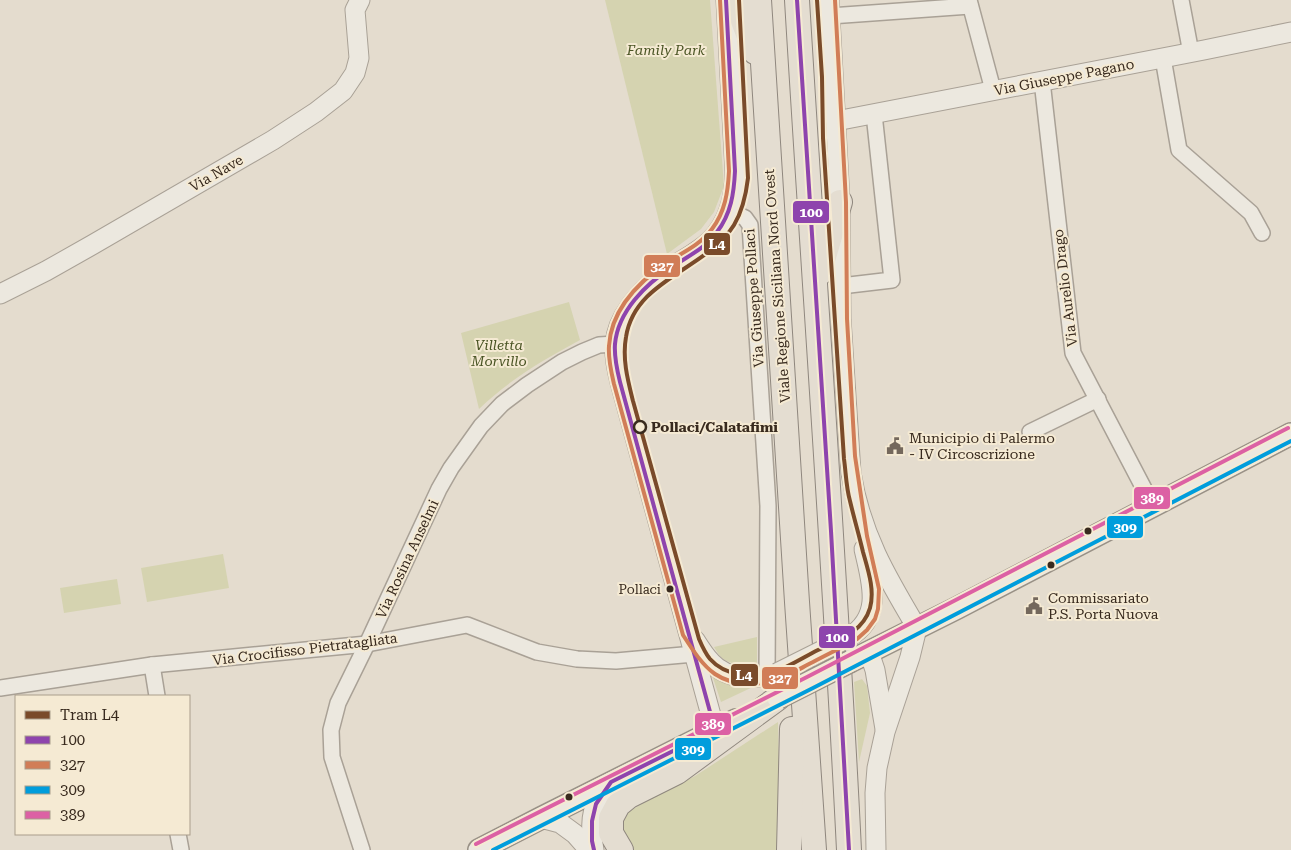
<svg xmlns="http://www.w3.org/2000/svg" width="1291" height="850" font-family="'Roboto Serif',serif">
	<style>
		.green { fill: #d5d3b0 }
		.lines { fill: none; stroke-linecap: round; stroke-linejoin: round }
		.minor-casing { stroke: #a9a196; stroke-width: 18 }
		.tertiary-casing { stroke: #a9a196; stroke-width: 21 }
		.secondary-casing { stroke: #999186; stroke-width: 24 }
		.primary-casing { stroke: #8f877e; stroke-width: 26 }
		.minor { stroke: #ece8df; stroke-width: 15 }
		.tertiary { stroke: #ece8df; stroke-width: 19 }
		.secondary { stroke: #ece8df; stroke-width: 21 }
		.primary { stroke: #e4ddd1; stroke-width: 24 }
		.tertiary-bridge-casing { stroke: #a9a196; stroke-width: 21; stroke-linecap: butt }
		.secondary-bridge-casing { stroke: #999186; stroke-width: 24; stroke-linecap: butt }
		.tertiary-bridge { stroke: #ece8df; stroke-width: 19 }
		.secondary-bridge { stroke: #ece8df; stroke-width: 21 }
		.bus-1-casing { stroke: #f5ead3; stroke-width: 8 }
		.bus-2-casing { stroke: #f5ead3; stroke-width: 8 }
		.bus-3-casing { stroke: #f5ead3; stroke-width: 8 }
		.bus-4-casing { stroke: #f5ead3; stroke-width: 8 }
		.bus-1 { stroke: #8e44ad; stroke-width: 4 }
		.bus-2 { stroke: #d17d57; stroke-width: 4 }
		.bus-3 { stroke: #009ddc; stroke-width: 4 }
		.bus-4 { stroke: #dc61a4; stroke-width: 4 }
		.tram-1-casing { stroke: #f5ead3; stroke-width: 8 }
		.tram-1 { stroke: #7a4b2a; stroke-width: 4 }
		.stop-dot { fill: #f5ead3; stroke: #382a1e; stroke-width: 2.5 }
		.bus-dot { fill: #382a1e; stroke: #f5ead3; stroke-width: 2 }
		.labels { text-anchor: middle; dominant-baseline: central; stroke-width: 4; stroke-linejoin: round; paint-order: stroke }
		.bus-label { font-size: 13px; fill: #382a1e; stroke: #f5ead3; text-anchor: end }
		.park-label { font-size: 14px; font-style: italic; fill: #4b5525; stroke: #f5ead3 }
		.street-label { font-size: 14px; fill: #382a1e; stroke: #f5ead3 }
		.stop-label { font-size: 14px; font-weight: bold; fill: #382a1e; stroke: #f5ead3; text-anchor: start }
		.poi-label { font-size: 14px; fill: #382a1e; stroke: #f5ead3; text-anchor: start }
		.line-badge { stroke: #f5ead3; stroke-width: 2 }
		.badge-label { font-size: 14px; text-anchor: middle; font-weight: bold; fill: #fff }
	</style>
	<rect width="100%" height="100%" fill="#e4dcce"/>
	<g class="green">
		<polygon points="605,0 710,0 724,186 714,212 701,229 667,254"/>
		<path d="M569,302L580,340C543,360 509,380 479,409L461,333Z"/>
		<polygon points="223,554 229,588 147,602 141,568"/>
		<polygon points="117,579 121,604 64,613 60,588"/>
		<path d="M757,637V664C746,665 730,666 721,657C718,654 716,650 714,647Z"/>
		<path d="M712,675C729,684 736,687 755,686L721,702Z"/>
		<polygon points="862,679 867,686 870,713 859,762 854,682"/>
		<polygon points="778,722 781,850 630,850 621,825 628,812 659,794 695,776"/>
	</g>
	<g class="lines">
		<g class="minor-casing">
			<g id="minor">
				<polyline points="969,0 993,90"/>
				<polyline points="1181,0 1191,53"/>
				<polyline points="830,16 970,6"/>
				<polyline points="1163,58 1179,150 1251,213 1262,233"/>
				<polyline points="1042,81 1073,353 1153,506"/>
				<polyline points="730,211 745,218 750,225 768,506 767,676"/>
				<polyline points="841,286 892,280 874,114"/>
				<polyline points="1030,432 1098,399"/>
				<polyline points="152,665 157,696"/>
				<polyline points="0,688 152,665 367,644 467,625 537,652 577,659 616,661 694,654"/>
				<polyline points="178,834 181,850"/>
				<polyline points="362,850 332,757 331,730 338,703 367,644 439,489 451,468 481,426 502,404 527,385 562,362 582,352 599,345 615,344"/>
			</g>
		</g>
		<g class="tertiary-casing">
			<g id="tertiary">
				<path d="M829,0L840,202L841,319L851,473C861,534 886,576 917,628L910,657L885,732L877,768L875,793L876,850"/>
				<polyline points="836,121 1204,50 1291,32"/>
				<polyline points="0,294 46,271 92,245 273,140 316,112 343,91 355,73 359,58 355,10 360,0"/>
				<path d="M849,637C884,616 871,581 864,549"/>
				<path d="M695,640C700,648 705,656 711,662C727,680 756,680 777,673"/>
				<polyline points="869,652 875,670 885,729"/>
				<path d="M715,730L620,382C617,370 614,357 615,344C617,317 639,292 660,276C675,263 695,255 710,241C729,222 735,197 735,171L726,0"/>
				<polyline points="541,818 560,823 575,834 589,850"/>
				<path d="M594,850C591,836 590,814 597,802C601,795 606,789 611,782"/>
			</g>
		</g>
		<g class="secondary-casing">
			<g id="secondary">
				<polyline points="851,661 957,608 1291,434"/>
				<polyline points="479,850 541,818 736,720"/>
			</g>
		</g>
		<g class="primary-casing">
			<g id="primary">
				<polyline points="735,0 755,52"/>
				<polyline points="759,0 797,602 814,850"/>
				<path d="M797,0C814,283 835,566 849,850"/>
				<polyline points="819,274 840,202"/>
				<polyline points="621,850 611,833 611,818 618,805 629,796 677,772 778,698"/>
				<polyline points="789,850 792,729"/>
			</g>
		</g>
		<use href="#minor" class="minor"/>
		<use href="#tertiary" class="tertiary"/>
		<use href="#secondary" class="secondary"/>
		<use href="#primary" class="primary"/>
		<g class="tertiary-bridge-casing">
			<polyline id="tertiary-bridge" points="777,673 849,637"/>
		</g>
		<g class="secondary-bridge-casing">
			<polyline id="secondary-bridge" points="778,698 851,661"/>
		</g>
		<use href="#tertiary-bridge" class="tertiary-bridge"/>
		<use href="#secondary-bridge" class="secondary-bridge"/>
		<g class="bus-1-casing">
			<g id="bus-1">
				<polyline points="797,0 831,531 849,850"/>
				<path d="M594,850L592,841V821L596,804L611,782L715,730L620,382C617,370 614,357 615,344C618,311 646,284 672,267C688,256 706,248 717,232C731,214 734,193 735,171L726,0"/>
			</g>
		</g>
		<g class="bus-2-casing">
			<path id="bus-2" d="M720,0L729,171C728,192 725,212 712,229C701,244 684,252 669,261C641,280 611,309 609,346C608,359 611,371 614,384L683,635C692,649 702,665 715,674C733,686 758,686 778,679C790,675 801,668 813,662C828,654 843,647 857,639L867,630L875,619L878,609L879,589L867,536L855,456L847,319L846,202L835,0"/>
		</g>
		<g class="bus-3-casing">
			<polyline id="bus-3" points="493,850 813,688 1291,441"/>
		</g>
		<g class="bus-4-casing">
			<polyline id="bus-4" points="476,844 807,677 1288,428"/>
		</g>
		<use href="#bus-1" class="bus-1"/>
		<use href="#bus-2" class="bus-2"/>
		<use href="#bus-3" class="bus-3"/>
		<use href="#bus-4" class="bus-4"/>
		<g class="tram-1-casing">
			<path id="tram-1" d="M739,0L748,178C746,195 743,210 734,225C706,270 635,279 626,337C622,359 628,381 633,401L699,639C702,646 705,653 710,659C725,676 753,679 774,672C789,667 804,657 818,650C839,640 863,632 870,608C875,590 868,570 863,552C859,535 854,518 850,501C846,487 846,473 844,459L823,138L822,77L817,0"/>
		</g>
		<use href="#tram-1" class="tram-1"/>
	</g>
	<defs>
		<g id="civic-bare" transform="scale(1.35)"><path d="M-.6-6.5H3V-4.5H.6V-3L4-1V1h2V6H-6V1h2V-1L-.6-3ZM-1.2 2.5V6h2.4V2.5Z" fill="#74685c" stroke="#f5ead3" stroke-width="2.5" paint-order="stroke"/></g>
	</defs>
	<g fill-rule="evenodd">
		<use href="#civic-bare" x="895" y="446"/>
		<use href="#civic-bare" x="1034" y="606"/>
	</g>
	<circle class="stop-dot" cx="640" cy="427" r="6"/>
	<g class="bus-dot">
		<circle cx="1088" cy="531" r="4.5"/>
		<circle cx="1051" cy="565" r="4.5"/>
		<circle cx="670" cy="589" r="4.5"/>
		<circle cx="569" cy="797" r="4.5"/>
	</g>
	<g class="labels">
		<g class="bus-label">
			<text x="661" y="589">Pollaci</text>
		</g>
		<g class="park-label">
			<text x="666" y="50">Family Park</text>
			<text x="499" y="345">Villetta<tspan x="499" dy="16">Morvillo</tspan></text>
		</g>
		<g class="street-label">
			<text transform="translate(1064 77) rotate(-11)">Via Giuseppe Pagano</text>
			<text transform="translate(216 173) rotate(-30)">Via Nave</text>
			<text transform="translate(777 286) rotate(-94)">Viale Regione Siciliana Nord Ovest</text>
			<text transform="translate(1065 288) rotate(-97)">Via Aurelio Drago</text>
			<text transform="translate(754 298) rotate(-94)">Via Giuseppe Pollaci</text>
			<text transform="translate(407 559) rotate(-65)">Via Rosina Anselmi</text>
			<text transform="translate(305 649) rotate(-7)">Via Crocifisso Pietratagliata</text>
		</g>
		<g class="stop-label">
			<text x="651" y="427">Pollaci/Calatafimi</text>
		</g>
		<g class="poi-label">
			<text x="909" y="438">Municipio di Palermo<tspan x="909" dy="16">- IV Circoscrizione</tspan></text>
			<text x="1048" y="598">Commissariato<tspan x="1048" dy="16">P.S. Porta Nuova</tspan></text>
		</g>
	</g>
	<g class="line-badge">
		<rect x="792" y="200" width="38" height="24" rx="5" fill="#8e44ad"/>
		<rect x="703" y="232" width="28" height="24" rx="5" fill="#7a4b2a"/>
		<rect x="643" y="254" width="38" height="24" rx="5" fill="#d17d57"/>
		<rect x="1133" y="486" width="38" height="24" rx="5" fill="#dc61a4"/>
		<rect x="1106" y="515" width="38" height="24" rx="5" fill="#009ddc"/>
		<rect x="818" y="625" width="38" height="24" rx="5" fill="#8e44ad"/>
		<rect x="730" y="663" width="29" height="24" rx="5" fill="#7a4b2a"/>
		<rect x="761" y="666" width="38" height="24" rx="5" fill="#d17d57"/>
		<rect x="694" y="712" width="38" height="24" rx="5" fill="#dc61a4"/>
		<rect x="674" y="737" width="38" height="24" rx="5" fill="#009ddc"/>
	</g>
	<g class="badge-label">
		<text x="811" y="217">100</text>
		<text x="717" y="249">L4</text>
		<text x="662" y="271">327</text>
		<text x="1152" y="503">389</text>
		<text x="1125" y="532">309</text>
		<text x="837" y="642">100</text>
		<text x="744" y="680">L4</text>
		<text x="780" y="683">327</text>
		<text x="713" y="729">389</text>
		<text x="693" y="754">309</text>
	</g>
	<rect x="15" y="695" width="175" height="140" fill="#f5ead3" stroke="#a99d8b"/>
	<rect x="25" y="711" width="25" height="8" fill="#7a4b2a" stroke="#a99d8b"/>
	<text x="60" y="720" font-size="15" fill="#382a1e">Tram L4</text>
	<rect x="25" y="736" width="25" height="8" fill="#8e44ad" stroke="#a99d8b"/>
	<text x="60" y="745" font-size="15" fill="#382a1e">100</text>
	<rect x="25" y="761" width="25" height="8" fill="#d17d57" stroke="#a99d8b"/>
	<text x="60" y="770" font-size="15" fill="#382a1e">327</text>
	<rect x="25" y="786" width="25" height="8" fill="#009ddc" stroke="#a99d8b"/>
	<text x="60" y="795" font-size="15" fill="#382a1e">309</text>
	<rect x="25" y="811" width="25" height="8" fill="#dc61a4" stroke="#a99d8b"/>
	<text x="60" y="820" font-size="15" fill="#382a1e">389</text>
</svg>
